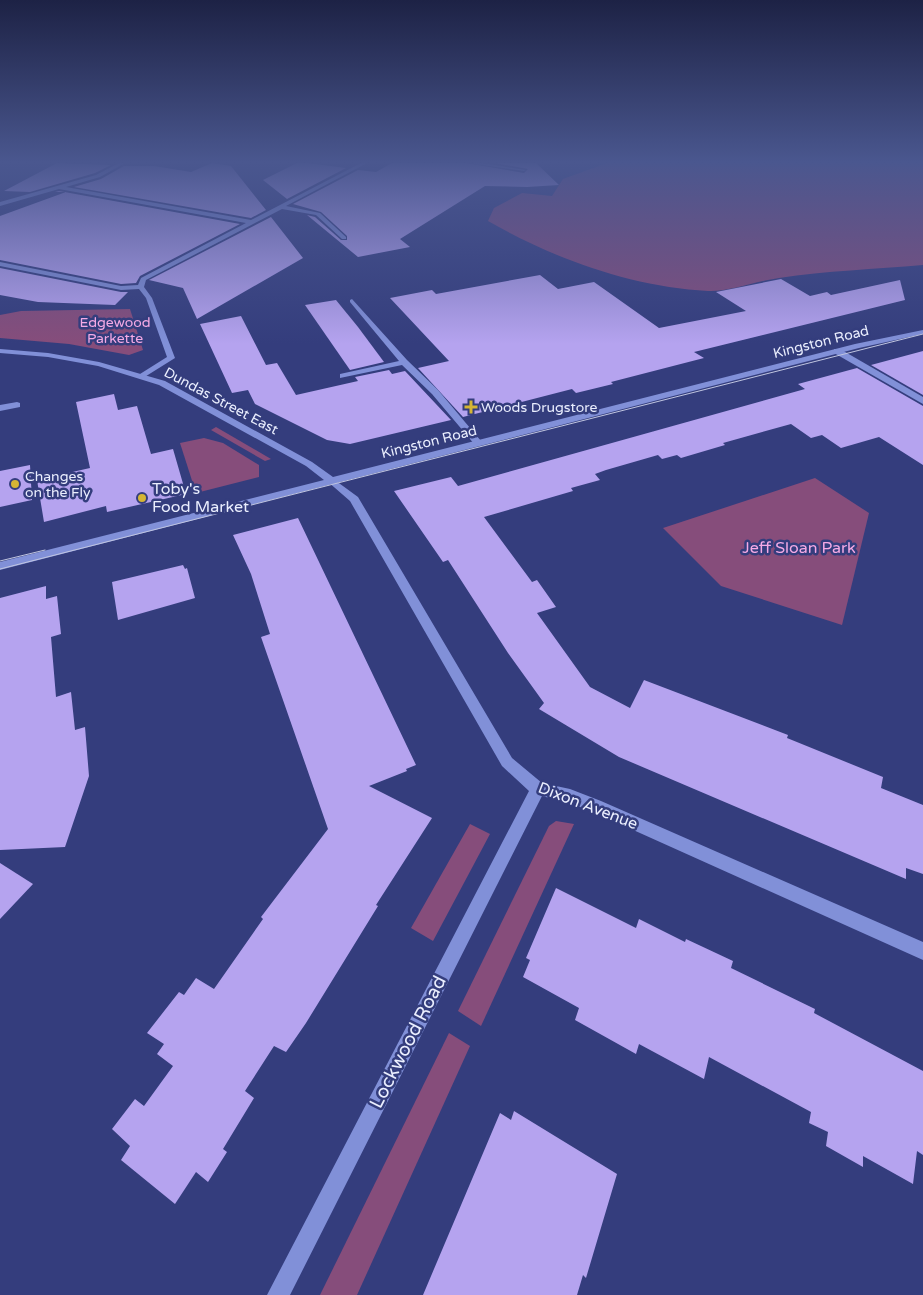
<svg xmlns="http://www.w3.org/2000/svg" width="923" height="1295" font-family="'Varela Round',sans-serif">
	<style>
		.green { fill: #864d7b }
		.building { fill: #b5a3ef }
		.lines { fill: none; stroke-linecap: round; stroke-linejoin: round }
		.street { fill: #8190d8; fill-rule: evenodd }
		.secondary { fill: #8190d8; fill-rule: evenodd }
		.tram { stroke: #c0c5e0; stroke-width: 1 }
		.poi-dot { fill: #d5b534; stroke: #343d7d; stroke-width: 2 }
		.labels { text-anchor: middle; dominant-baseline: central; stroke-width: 5; stroke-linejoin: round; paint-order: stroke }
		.far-park-label { font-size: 14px; fill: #f5aae5; stroke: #343d7d }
		.far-street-label { font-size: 14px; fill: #eaeefe; stroke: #343d7d }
		.far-poi-label { font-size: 14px; fill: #eaeefe; stroke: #343d7d; text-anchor: start }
		.poi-label { font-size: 16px; fill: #eaeefe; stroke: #343d7d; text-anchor: start }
		.park-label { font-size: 16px; fill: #f5aae5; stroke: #343d7d }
		.street-label { font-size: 16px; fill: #eaeefe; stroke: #343d7d }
		.near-street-label { font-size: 19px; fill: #eaeefe; stroke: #343d7d }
	</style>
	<rect width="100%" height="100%" fill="#343d7d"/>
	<g class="green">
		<path d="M607,163H923V265C875,269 826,271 779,278C757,281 729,292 708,291C632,287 554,259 488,221L494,208L522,193L552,196L563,179Z"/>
		<polygon points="130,309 143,350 129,355 69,344 0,338 0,315 21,311"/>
		<polygon points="216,427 271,459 265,461 211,430"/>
		<polygon points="204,438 223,443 259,465 259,477 196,493 180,443"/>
		<polygon points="815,478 869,513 842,625 721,586 663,528"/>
		<polygon points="556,821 574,824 481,1026 458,1011 549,826"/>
		<polygon points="470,824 490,834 433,941 411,928"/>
		<polygon points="449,1033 470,1046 357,1295 320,1295"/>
	</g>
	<g class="building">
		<polygon points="57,163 111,165 95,173 30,192 4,191"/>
		<polygon points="212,163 231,166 266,210 251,218 74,187 101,179 124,166 154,166 191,172"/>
		<polygon points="297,163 307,163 346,168 287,199 263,180"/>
		<polygon points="392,163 466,163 524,173 528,169 495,163 536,163 559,185 527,187 485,186 400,239 410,247 358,257 307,215 315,217 341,240 347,240 347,236 321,212 293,204 358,170 376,172"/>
		<polygon points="59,191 240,224 140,276 136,283 121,284 0,260 0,216 66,192 55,192"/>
		<polygon points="271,217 303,258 197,319 183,288 149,280"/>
		<polygon points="0,268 121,292 128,292 115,305 38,302 0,295"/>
		<polygon points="540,275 558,289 594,282 659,328 746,311 716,292 781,279 810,296 827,292 831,295 900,280 905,300 694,352 704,358 611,382 613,384 576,393 572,389 463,417 418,368 449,361 390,298 432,290 436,294"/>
		<polygon points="336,300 358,327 384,362 350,370 305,305"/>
		<polygon points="241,316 266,365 277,363 296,395 358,381 355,377 389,370 392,374 405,371 451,420 350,444 327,440 255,404 248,390 232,393 200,324"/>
		<polygon points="923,351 923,395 871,365"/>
		<polygon points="857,368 923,406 923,465 879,437 841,448 822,435 811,438 791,424 723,443 725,445 681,458 677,455 662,459 658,455 606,470 595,474 600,480 571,488 573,491 484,517 532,582 537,580 556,607 537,613 590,687 630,708 644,680 788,735 787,738 883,777 881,788 923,805 923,874 906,868 906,879 619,757 539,709 544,703 508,653 448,560 443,562 394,491 451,477 458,486 805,389 798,384"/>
		<polygon points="114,394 118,410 137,406 151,454 173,449 186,494 107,512 106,506 44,522 37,480 90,468 76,402"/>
		<polygon points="30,465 32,500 0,507 0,471"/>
		<polygon points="298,518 416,765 406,769 407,771 369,786 432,818 376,905 378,906 306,1023 286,1052 274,1046 245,1091 254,1098 223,1149 227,1152 208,1182 196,1172 175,1204 121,1160 130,1146 112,1129 135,1099 144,1106 173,1066 157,1054 164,1044 147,1033 179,992 184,995 196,978 214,989 263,919 261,917 328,829 261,637 270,634 251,574 233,535"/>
		<polygon points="183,565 185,569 187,568 195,598 118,620 112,582"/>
		<polygon points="46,586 46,599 57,596 61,634 51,637 56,697 71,692 75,730 85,727 89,776 65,847 0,850 0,598"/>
		<polygon points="0,863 33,884 0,919"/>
		<polygon points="556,888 636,928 639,919 685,942 686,939 733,961 731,968 815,1009 814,1013 923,1071 923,1155 917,1151 913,1184 863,1156 863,1167 826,1146 828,1132 809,1123 811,1112 709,1057 704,1079 639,1044 636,1054 575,1020 579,1008 523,977 530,960 526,958"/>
		<polygon points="514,1111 617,1174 586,1278 583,1275 577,1295 423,1295 500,1113 511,1120"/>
	</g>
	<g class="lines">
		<g class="street">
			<polygon points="119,163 125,163 100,177 66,187 251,220 361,163 367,163 286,206 320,213 346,237 346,239 342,239 316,215 282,209 146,280 144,287 152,298 175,358 143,378 139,376 140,374 167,357 146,298 139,289 121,290 0,266 0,262 121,286 138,285 141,278 246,223 59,189 0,206 0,202 96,175"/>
			<polygon points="468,163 482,163 526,170 524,171"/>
			<polygon points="352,299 407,360 438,390 481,441 481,445 475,445 432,394 402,365 340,378 340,374 399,361 350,302 350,300"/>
			<polygon points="834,349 840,349 923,397 923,404 834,353"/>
			<polygon points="17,402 20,403 20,407 0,411 0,405"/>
			<polygon points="332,478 358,497 512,758 542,783 570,789 601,801 923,942 923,960 591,811 569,803 542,796 290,1295 267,1295 529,791 502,766 350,501 327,481"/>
		</g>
		<polygon class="secondary" points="923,330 923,334 859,348 0,570 0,562 324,480 306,466 159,385 98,366 48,357 0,353 0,349 48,353 99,362 165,381 312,462 333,477 855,344"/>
		<g class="tram">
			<polyline points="0,561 45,550"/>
			<polyline points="0,569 923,334"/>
		</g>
	</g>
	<linearGradient id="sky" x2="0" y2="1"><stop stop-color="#1d2245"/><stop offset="0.47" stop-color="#4a578f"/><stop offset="1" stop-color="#4a578f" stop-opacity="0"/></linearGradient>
	<rect width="923" height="344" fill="url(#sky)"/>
	<g class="poi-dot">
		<path d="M468.5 399.5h5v5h5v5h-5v5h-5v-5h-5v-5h5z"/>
		<circle cx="15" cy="484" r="5"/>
		<circle cx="142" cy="498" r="5"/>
	</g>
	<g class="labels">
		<g class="far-park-label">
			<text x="115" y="322">Edgewood<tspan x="115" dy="16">Parkette</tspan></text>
		</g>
		<g class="far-street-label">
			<text transform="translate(821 342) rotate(-14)">Kingston Road</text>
			<text transform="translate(221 401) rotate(28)">Dundas Street East</text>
			<text transform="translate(429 442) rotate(-14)">Kingston Road</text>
		</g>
		<g class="far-poi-label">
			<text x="481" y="407">Woods Drugstore</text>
			<text x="25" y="476">Changes<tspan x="25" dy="16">on the Fly</tspan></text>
		</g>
		<g class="poi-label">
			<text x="152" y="489">Toby's<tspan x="152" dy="18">Food Market</tspan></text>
		</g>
		<g class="park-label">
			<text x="799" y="548">Jeff Sloan Park</text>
		</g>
		<g class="street-label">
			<text transform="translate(588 806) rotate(21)">Dixon Avenue</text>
		</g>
		<g class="near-street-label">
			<text transform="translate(408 1042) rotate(-63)">Lockwood Road</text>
		</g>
	</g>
</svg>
